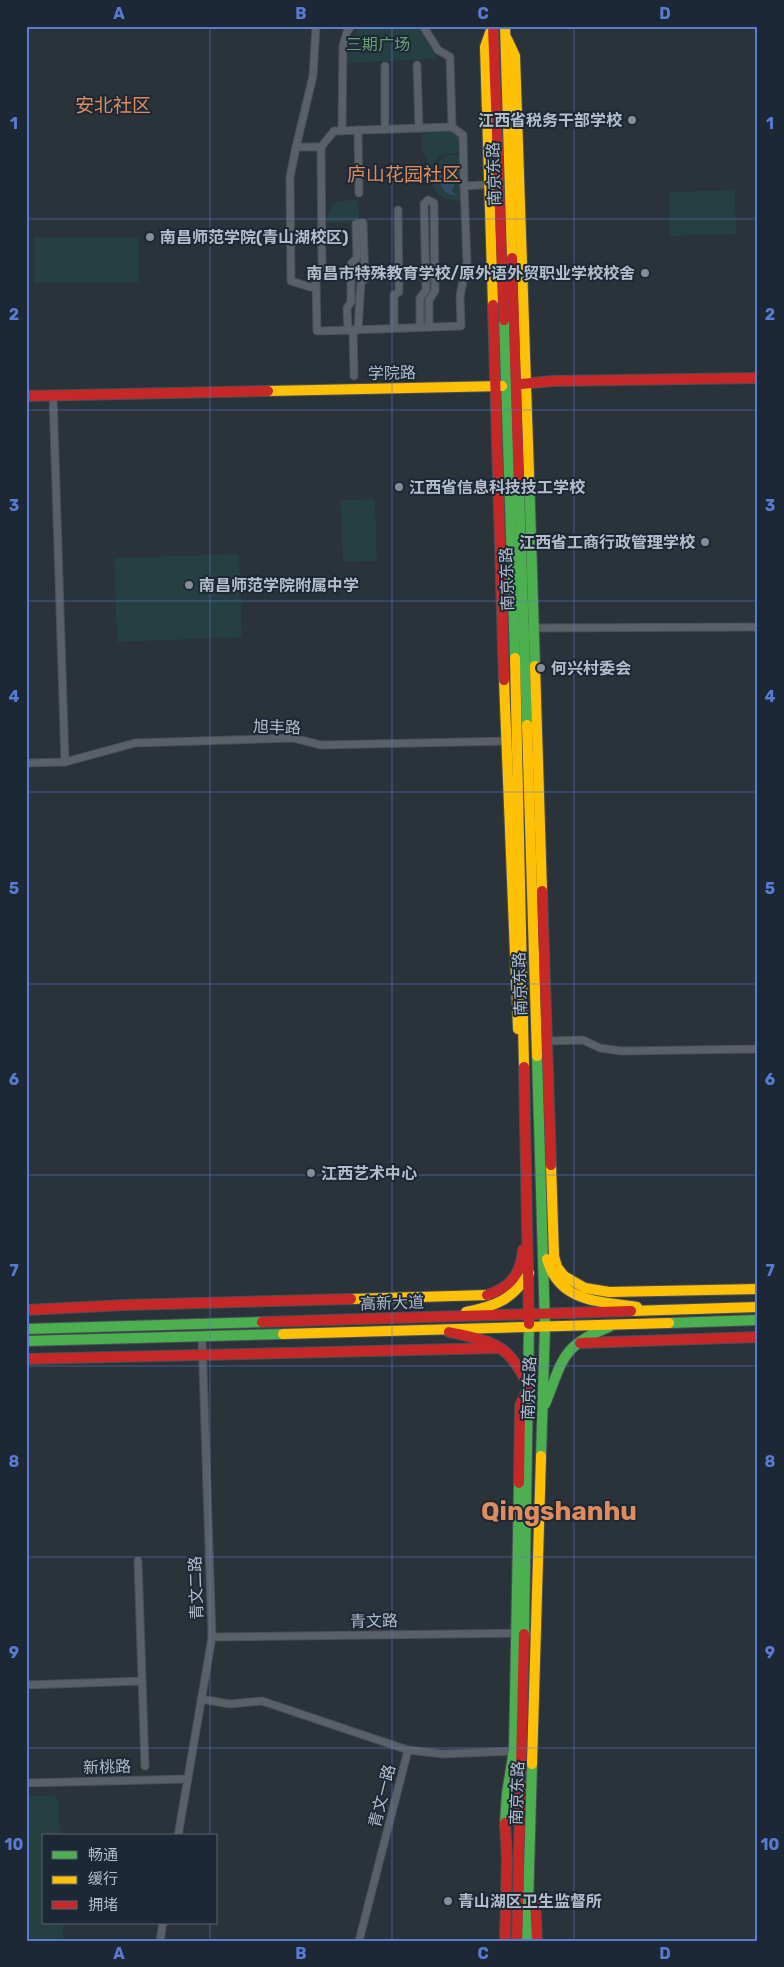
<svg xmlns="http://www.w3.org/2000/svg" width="784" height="1967" font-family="Rubik,'Noto Sans SC',sans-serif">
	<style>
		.green { fill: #263f41 }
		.water { fill: #344b65 }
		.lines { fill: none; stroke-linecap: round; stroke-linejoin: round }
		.street-casing { stroke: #484e54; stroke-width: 9 }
		.fast-casing { stroke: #484e54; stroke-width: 12 }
		.slow-casing { stroke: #484e54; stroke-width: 12 }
		.jam-casing { stroke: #484e54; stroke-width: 12 }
		.street { stroke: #5a6068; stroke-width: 7 }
		.fast { stroke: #4caf50; stroke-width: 10 }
		.slow { stroke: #ffc107; stroke-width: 10 }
		.jam { stroke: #c62828; stroke-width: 10 }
		.grid { fill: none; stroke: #597bd3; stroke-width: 1; stroke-opacity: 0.55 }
		.poi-dot { fill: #848d98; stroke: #1c2836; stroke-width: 2 }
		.labels { text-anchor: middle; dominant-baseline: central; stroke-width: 4; stroke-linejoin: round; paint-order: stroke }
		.park-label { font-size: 16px; fill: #699e72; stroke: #1c2836 }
		.poi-label { font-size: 16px; font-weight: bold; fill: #b4becb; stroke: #1c2836; text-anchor: start }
		.street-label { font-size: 16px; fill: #b4becb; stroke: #1c2836 }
		.quarter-label { font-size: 19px; fill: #de8c5c; stroke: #1c2836 }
		.town-label { font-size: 26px; font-weight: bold; fill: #de8c5c; stroke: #1c2836 }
		.neatline { fill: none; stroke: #597bd3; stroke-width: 2 }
		.grid-label { font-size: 16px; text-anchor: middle; font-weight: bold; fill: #597bd3 }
	</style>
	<rect width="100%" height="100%" fill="#2a323a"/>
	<g class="green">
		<polygon points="360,26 417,26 438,59 347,63 351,41"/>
		<path d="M452,131L459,137L460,152L439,155L432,167C422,155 420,147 422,132Z"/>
		<path d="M450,155H462L464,201C450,202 442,199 433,188C433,171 432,162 450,155Z"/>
		<polygon points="735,190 736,234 670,236 669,192"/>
		<path d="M358,200L359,222L325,223C334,199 333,201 358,200Z"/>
		<rect x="34" y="237" width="105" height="46"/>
		<polygon points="375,499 377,561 343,562 340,500"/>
		<polygon points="239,554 242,637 117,642 114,558"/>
		<polygon points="56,1795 59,1803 60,1836 44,1836 44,1923 63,1923 63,1941 26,1941 26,1796"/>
	</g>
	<path class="water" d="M446,164L449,169L452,168L454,174L457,173L458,182L455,183L452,191L458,196C439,195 434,177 446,164Z"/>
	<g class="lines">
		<g class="street-casing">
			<g id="street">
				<polyline points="423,26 438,50 450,57 452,127"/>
				<polyline points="417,65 419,128"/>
				<polyline points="385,66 385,129"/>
				<polyline points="358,130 359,193"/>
				<polyline points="342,131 343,46 347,32 351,26"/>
				<polyline points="296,147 313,76 316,26"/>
				<polyline points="316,287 310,287 291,281 290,177 296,147 321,147"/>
				<polyline points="420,327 420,298 426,290 424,204 428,200 434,203 435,291 429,300 429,327"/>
				<polyline points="394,328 394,295 399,292 398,210"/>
				<polyline points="348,330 347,308 351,302 351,264 357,258 356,224 363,223 365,279 361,282 358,329"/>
				<polyline points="353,330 317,331 316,282 322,266 321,147 334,131 452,127 463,135 464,186"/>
				<polyline points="354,376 353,330 461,326 460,296 467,263 464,186 481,185"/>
				<polyline points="53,395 65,762"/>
				<polyline points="529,628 758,627"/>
				<polyline points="26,763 65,762 135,743 293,738 321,745 510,741"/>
				<polyline points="546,1041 583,1040 600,1048 621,1051 758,1049"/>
				<polyline points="138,1561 145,1766"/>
				<polyline points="212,1637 537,1633"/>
				<polyline points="26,1685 142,1681"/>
				<polyline points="201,1699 230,1704 262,1701 408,1750"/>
				<polyline points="26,1783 188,1779"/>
				<polyline points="178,1836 212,1637 202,1337"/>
				<polyline points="160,1941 163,1923"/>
				<polyline points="359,1941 408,1750 443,1754 518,1751"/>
			</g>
		</g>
		<g class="fast-casing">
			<g id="fast">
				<polyline points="504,320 515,658"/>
				<polyline points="529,474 535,666"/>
				<polyline points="519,489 527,725"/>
				<polyline points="537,1056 545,1326 541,1456"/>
				<polyline points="669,1323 758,1320"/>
				<polyline points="26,1329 262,1322"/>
				<polyline points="26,1341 283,1334"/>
				<path d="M545,1404C563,1361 560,1346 609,1327"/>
				<polyline points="524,1634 529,1324"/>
				<polyline points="505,1823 507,1793 514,1750 519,1483"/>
				<polyline points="527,1941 532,1764"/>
			</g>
		</g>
		<g class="slow-casing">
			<g id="slow">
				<polyline points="505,26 512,258"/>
				<polyline points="491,30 485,47 493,305"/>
				<polyline points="507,39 515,56 529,474"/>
				<polyline points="268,391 502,386"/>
				<polyline points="515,658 524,1067"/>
				<polyline points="535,666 542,891"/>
				<polyline points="504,680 518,1029"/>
				<polyline points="527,725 537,1056"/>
				<polyline points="551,1165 554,1256 557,1267 564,1276"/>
				<path d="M547,1259C559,1303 600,1301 637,1307"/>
				<polyline points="564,1276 585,1288 609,1292 758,1289"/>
				<polyline points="351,1299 487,1295"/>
				<polyline points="631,1311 758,1307"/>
				<path d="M466,1312C496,1306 512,1300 529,1273"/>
				<polyline points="283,1334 669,1323"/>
				<polyline points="532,1764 541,1456"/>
			</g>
		</g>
		<g class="jam-casing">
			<g id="jam">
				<polyline points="493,26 504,320"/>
				<polyline points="512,258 519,489"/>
				<polyline points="493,305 504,680"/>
				<polyline points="521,384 553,381 758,378"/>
				<polyline points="26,396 268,391"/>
				<polyline points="542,891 551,1165"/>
				<polyline points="524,1067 529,1324"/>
				<path d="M487,1295C510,1288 521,1274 523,1250"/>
				<polyline points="26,1310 125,1305 351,1299"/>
				<polyline points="262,1322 631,1311"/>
				<path d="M449,1332C470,1337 498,1340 512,1359C519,1367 523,1377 529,1385L520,1406L519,1483"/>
				<polyline points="580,1343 758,1337"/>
				<polyline points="26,1359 499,1348"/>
				<polyline points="505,1823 507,1859 505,1941"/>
				<polyline points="535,1899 537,1941"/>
				<polyline points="517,1941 524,1634"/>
			</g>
		</g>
		<use href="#street" class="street"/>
		<use href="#fast" class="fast"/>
		<use href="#slow" class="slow"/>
		<use href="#jam" class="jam"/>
	</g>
	<path class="grid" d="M210,26V1836M392,26V1941M574,26V1941M26,219H758M26,410H758M26,601H758M26,792H758M26,984H758M26,1175H758M26,1366H758M26,1557H758M26,1748H758M210,1923V1941"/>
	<g class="poi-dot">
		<circle cx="632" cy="120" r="5"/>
		<circle cx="150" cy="237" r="5"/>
		<circle cx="645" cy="273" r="5"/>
		<circle cx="399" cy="487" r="5"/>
		<circle cx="705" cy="542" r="5"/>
		<circle cx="189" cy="585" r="5"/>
		<circle cx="541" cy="668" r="5"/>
		<circle cx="311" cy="1173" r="5"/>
		<circle cx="448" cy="1901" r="5"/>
	</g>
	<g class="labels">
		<g class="park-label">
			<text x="378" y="44">三期广场</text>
		</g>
		<g class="poi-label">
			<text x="622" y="120" text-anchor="end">江西省税务干部学校</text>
			<text x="160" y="237">南昌师范学院(青山湖校区)</text>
			<text x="635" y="273" text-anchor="end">南昌市特殊教育学校/原外语外贸职业学校校舍</text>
			<text x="409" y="487">江西省信息科技技工学校</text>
			<text x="695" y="542" text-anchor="end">江西省工商行政管理学校</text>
			<text x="199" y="585">南昌师范学院附属中学</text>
			<text x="551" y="668">何兴村委会</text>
			<text x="321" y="1173">江西艺术中心</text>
			<text x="458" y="1901">青山湖区卫生监督所</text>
		</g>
		<g class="street-label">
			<text transform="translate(494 174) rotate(-92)">南京东路</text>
			<text transform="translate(392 373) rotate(-1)">学院路</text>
			<text transform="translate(507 579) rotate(-92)">南京东路</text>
			<text transform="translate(277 727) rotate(2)">旭丰路</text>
			<text transform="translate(520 984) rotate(-92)">南京东路</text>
			<text transform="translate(392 1303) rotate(-2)">高新大道</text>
			<text transform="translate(529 1388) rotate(-88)">南京东路</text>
			<text transform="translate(196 1588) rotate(-92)">青文二路</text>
			<text transform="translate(374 1621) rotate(-1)">青文路</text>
			<text transform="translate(107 1767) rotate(-2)">新桃路</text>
			<text transform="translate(517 1793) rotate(-88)">南京东路</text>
			<text transform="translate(382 1796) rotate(-76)">青文一路</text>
		</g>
		<g class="quarter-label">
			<text x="113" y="105">安北社区</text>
			<text x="404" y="174">庐山花园社区</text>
		</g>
		<g class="town-label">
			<text x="559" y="1511">Qingshanhu</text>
		</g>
	</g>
	<rect width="784" height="1967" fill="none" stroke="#1c2836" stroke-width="55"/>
	<rect x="42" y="1834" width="175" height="90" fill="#1c2836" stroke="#596472"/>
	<rect x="52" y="1851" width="25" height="8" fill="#4caf50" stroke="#596472"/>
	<text x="88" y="1860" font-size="15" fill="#b4becb">畅通</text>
	<rect x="52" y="1876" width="25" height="8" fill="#ffc107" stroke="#596472"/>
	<text x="88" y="1884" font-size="15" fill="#b4becb">缓行</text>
	<rect x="52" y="1901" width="25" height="8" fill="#c62828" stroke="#596472"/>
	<text x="88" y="1910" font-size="15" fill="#b4becb">拥堵</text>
	<rect x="28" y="28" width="728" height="1912" class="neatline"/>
	<g class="grid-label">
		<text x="119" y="19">A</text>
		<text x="301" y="19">B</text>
		<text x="483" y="19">C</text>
		<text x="665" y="19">D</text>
		<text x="14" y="129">1</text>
		<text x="770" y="129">1</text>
		<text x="14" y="320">2</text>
		<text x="770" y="320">2</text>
		<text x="14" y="511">3</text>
		<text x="770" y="511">3</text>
		<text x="14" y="702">4</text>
		<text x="770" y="702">4</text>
		<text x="14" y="894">5</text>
		<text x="770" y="894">5</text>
		<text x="14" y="1085">6</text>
		<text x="770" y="1085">6</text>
		<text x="14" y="1276">7</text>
		<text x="770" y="1276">7</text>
		<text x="14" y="1467">8</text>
		<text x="770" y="1467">8</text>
		<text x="14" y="1658">9</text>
		<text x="770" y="1658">9</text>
		<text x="14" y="1850">10</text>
		<text x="770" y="1850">10</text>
		<text x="119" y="1959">A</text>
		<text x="301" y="1959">B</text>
		<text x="483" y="1959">C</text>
		<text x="665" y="1959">D</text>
	</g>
</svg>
